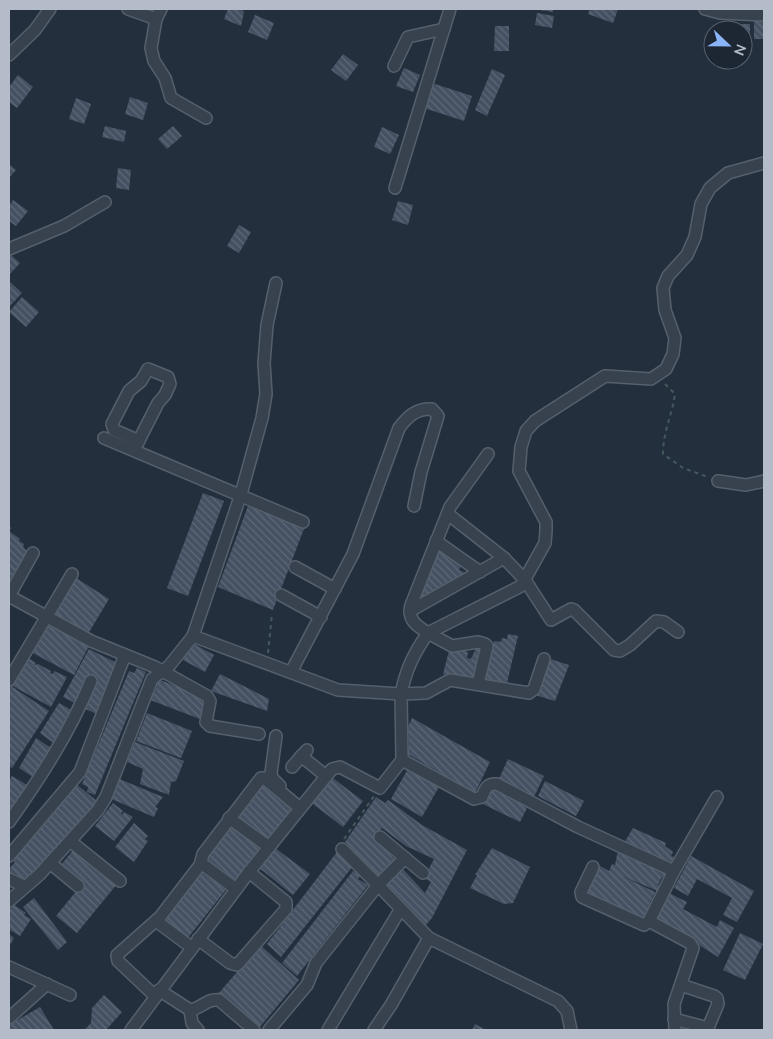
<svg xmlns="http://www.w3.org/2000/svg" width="773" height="1039" font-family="'Nunito Sans',sans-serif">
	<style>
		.building { fill: url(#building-back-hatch) }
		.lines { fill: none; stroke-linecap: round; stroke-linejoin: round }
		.minor-casing { stroke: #565f6c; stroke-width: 14 }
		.path { stroke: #44595c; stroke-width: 2; stroke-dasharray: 4 4; stroke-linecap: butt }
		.minor { stroke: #38414e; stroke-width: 11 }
	</style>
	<defs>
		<pattern id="building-back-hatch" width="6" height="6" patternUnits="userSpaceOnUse" patternTransform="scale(1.25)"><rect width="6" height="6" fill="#455162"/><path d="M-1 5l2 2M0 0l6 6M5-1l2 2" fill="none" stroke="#5d6877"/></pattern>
	</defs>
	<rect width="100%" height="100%" fill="#242f3e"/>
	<g class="building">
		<polygon points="228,9 241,9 244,12 241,26 224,19"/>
		<polygon points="533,9 553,9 553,12"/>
		<polygon points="590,9 618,9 613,23 588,14"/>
		<polygon points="537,13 554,16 552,28 535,25"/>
		<polygon points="255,15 274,23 267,40 248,32"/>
		<polygon points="764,20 764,39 754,39 754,21"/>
		<polygon points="725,24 750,24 750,43 743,44 743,30 725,30"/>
		<polygon points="495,26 509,26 509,51 494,51"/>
		<polygon points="343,54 358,65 346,81 331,70"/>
		<polygon points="404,68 420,75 413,92 396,86"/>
		<polygon points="492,69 505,75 487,116 475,110"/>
		<polygon points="18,75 33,87 17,108 9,102 9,87"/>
		<polygon points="432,83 472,96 464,121 424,108"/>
		<polygon points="130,97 148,103 143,120 125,114"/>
		<polygon points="76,98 91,104 84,124 69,119"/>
		<polygon points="105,126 126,131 124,142 102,137"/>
		<polygon points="173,126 182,136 167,149 158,139"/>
		<polygon points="382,127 399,135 390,154 374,147"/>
		<polygon points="9,164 16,170 9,178"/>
		<polygon points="118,168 131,170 129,190 116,188"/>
		<polygon points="13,200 28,211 16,226 9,221 9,206"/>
		<polygon points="398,201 413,205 408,225 392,220"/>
		<polygon points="239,225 251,232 239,253 227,246"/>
		<polygon points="11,255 20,263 9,275 9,257"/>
		<polygon points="9,281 22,293 9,307"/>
		<polygon points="22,297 39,312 26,327 9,312"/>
		<polygon points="203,493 224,501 188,596 167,588"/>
		<polygon points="248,506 305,526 273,610 218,587"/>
		<polygon points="9,526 11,528 9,531 20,539 19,541 24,544 23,547 27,551 9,586"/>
		<polygon points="436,546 463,561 459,570 466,573 463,579 457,577 453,586 448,588 442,586 439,593 434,591 431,597 426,595 424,602 416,598"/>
		<polygon points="76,578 109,599 88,634 54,613"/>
		<polygon points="44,624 90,644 74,675 29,651"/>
		<polygon points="508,634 518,636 506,687 482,681 490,647 493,647 494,641 501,642 502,638 507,639"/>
		<polygon points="192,643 214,655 205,672 183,660"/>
		<polygon points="450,647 468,652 467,658 471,659 476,648 483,650 476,682 443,674"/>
		<polygon points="89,649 117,663 97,714 83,708 89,677 75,703 63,697"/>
		<polygon points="25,656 36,663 34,665 38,664 51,671 50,673 53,674 54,671 67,677 51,707 9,684"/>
		<polygon points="547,658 569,665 555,701 535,695"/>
		<polygon points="137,668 146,672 95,795 87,792 88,787 82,784 129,671 134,673"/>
		<polygon points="220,674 269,699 267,711 211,691"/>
		<polygon points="157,679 208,698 205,705 203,704 200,719 150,700 157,687 155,686"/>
		<polygon points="11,686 49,711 12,768 9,766 9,690"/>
		<polygon points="59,703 75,712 56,745 40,733"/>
		<polygon points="147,713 192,731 181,758 136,741"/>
		<polygon points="412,718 490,762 475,793 406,753 409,747 408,727"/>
		<polygon points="36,738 51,748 33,777 19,768"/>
		<polygon points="135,742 184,761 176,781 171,782 169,795 140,784 143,769 127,762"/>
		<polygon points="508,759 544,776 534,797 498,781"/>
		<polygon points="409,767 440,785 422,817 391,799"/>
		<polygon points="12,776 27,785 9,812 9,781"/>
		<polygon points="330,776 363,801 343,827 309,801"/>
		<polygon points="117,778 163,797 155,807 158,808 154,817 109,798"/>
		<polygon points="263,779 295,806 266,842 233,817"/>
		<polygon points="545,781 584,801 576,816 538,796"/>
		<polygon points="76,784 97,801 25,882 14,873 11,877 9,875 9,869 15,862 13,860"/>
		<polygon points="492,788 528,806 520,822 483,804"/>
		<polygon points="376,797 385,803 388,800 422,825 467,850 432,918 424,927 383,884 401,867 425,893 431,882 424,878 434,859 406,846 382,828 374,837 396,861 378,878 345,842"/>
		<polygon points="113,803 123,811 121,813 122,815 124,812 133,817 114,841 95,826"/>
		<polygon points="230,822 262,845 234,885 203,862"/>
		<polygon points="134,823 148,836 145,839 148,841 134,862 115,847"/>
		<polygon points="633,828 666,843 665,846 673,852 671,856 674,857 670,866 623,845"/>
		<polygon points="275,848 310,874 293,895 258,867"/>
		<polygon points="492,848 530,867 513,903 504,904 470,888 477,875 475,875"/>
		<polygon points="74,849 117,884 77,933 56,916 82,884 60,866"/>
		<polygon points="618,850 669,872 666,879 662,877 658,885 662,887 660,892 622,876 655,892 642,921 585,895 600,866 609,871 612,864 615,865"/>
		<polygon points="337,852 344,857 343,859 353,866 281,957 267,944"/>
		<polygon points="691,856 754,891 737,922 723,915 732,898 697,879 688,896 674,888"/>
		<polygon points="202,865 229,886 187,939 160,919"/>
		<polygon points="353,871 360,876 358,879 368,885 297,976 282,963"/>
		<polygon points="669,893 687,902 683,909 717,927 720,920 734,928 718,957 656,918"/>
		<polygon points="34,898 67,942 58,950 23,907"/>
		<polygon points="13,904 26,913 24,915 31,919 20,936 10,930 9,932 9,910"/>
		<polygon points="740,933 763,944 745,980 723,970"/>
		<polygon points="9,934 14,938 9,947"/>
		<polygon points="260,945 299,980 259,1028 218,994"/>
		<polygon points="104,995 122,1012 106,1030 84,1030 91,1023 92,1008"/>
		<polygon points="40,1007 54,1030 9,1030 9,1025"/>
		<polygon points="475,1024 486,1030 472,1030"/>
	</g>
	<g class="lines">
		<g class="minor-casing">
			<g id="minor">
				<polyline points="128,9 156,19"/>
				<polyline points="161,9 156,19 151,48 154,61 165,78 171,98 206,118"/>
				<polyline points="705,9 720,13 764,15"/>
				<polyline points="9,55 35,30 50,9"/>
				<polyline points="394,66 408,37 444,29"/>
				<polyline points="395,188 450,9"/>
				<polyline points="9,249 64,226 105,202"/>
				<polyline points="104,438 303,522"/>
				<polyline points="134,450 158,403 165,395 170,384 168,377 148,369 141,381 129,391 112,424 114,430 139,441"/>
				<polyline points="718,481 746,485 764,481"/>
				<polyline points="448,514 504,558 525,580 551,620 571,609 574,610 614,650 620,651 630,645 656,621 664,622 678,632"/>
				<polyline points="436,541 480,572"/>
				<polyline points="295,567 335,589"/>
				<polyline points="281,595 321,617"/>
				<polyline points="9,596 91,641 155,667 207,696 210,701 206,722 210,726 259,734"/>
				<polyline points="9,596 33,553"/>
				<polyline points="410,611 504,558"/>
				<path d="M193,636L338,690L401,694C406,669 414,653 428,633C417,626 407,620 411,605L450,507L488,454"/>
				<path d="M291,672L353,554L399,428C408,416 417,408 432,409L438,416L421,472L414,506"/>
				<polyline points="9,680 72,574"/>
				<polyline points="478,684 487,646 485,644 478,642 452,646 428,633 521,586 545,543 546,531 546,522 519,471 521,447 526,431 535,421 605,376 651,379 666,369 673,354 675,338 665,310 663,288 668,276 687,255 695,237 701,204 710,188 728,173 764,163"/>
				<polyline points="276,736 271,773 272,778 280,786"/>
				<polyline points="301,756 326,776"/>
				<path d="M402,760L474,799L482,797C485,789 487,783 497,784L578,827L674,871L717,797"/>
				<polyline points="292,767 307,750"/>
				<polyline points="229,818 269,847"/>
				<path d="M9,822C41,777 70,732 91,681"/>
				<polyline points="380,837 423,873"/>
				<polyline points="70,841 120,881"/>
				<polyline points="342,849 378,885 405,858"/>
				<polyline points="9,856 80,772 125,655"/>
				<polyline points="50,863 78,886"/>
				<polyline points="201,863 236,889"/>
				<polyline points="593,867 581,892 582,897 644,925 649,921 674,871"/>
				<polyline points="9,879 24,886"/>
				<polyline points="9,901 39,875 98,810 106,797 152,679 169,666 193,636 241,494 262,418 266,394 264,363 267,325 276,283"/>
				<polyline points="156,921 191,947"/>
				<polyline points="649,921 690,943 693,948 674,1004 675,1030"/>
				<polyline points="198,939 230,963 237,965 286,909 286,902 249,872"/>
				<polyline points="9,967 70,995"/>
				<path d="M159,990L190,1010C201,1009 207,998 219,1000L254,1030"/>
				<polyline points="155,996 118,961 117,955 160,917 200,865 203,854 261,778 264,778 300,808"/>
				<polyline points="190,1010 192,1023 198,1030"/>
				<polyline points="9,1018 47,984"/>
				<polyline points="674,1019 708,1028 718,1004 717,998 714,996 681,985"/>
				<polyline points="131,1030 249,872 332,769 340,767 380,788 402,760 401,694 426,693 450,680 529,693 534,689 544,659"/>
				<polyline points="269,1030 307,985 316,963 378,885 429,938"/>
				<polyline points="328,1030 400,910"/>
				<polyline points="374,1030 391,1005 429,938 558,1001 567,1011 571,1030"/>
			</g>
		</g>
		<g class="path">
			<path d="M665,384L675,394C672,415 663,432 663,454L683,468L708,477"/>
			<polyline points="268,653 272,614"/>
			<polyline points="344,839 374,796"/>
		</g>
		<use href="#minor" class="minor"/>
	</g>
	<rect width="773" height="1039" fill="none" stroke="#b4bcc9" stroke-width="20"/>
	<g transform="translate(728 45) rotate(112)"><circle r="24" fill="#1d2633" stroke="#59626f"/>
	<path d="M0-4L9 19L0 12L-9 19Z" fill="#8ab4f8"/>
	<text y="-8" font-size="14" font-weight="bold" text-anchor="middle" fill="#b4bcc9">N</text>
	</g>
</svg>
